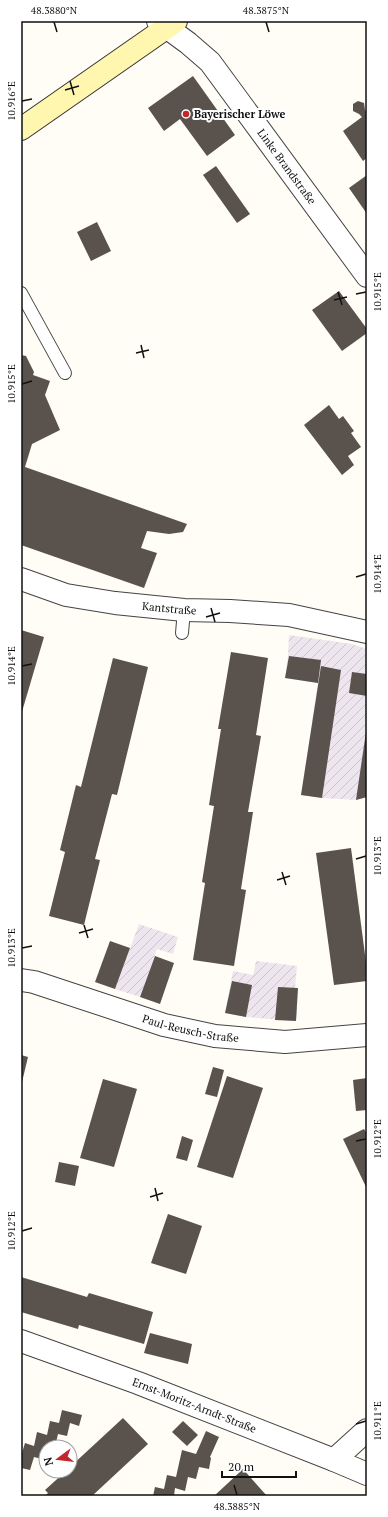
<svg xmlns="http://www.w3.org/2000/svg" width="388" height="1517" font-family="'PT Serif',serif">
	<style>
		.industrial { fill: url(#industrial-furrows) }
		.building { fill: #5a524d }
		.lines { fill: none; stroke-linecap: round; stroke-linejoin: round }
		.lane-casing { stroke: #444; stroke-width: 14 }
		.street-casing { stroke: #444; stroke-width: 24 }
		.secondary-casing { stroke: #333; stroke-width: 24 }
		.lane { stroke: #fff; stroke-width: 12 }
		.street { stroke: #fff; stroke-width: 22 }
		.secondary { stroke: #fff6b0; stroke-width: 22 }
		.ticks { fill: none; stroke: #111; stroke-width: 1.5 }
		.poi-dot { fill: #c4262e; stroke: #fff; stroke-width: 1.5 }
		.labels { text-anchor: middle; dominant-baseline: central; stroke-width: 4; stroke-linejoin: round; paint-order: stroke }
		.poi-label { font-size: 11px; font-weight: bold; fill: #111; stroke: #fff; text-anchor: start }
		.street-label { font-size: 11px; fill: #111; stroke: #fff }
		.neatline { fill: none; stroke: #111; stroke-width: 1.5 }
		.ticks-label { font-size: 10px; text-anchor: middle; fill: #111 }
	</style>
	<defs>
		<pattern id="industrial-furrows" width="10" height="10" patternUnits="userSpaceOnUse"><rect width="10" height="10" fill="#eee6ef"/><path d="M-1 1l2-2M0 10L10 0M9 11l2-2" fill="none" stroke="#cbc4cc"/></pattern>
	</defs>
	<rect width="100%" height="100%" fill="#fffdf5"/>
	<g class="industrial">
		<polygon points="289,635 352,644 367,649 367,797 356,800 322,798 301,795 318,683 285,678 288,656"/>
		<polygon points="139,924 178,937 173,954 157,949 140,997 115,989"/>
		<polygon points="256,961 297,966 295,988 298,988 296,1021 246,1017 225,1013 233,971 253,975"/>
	</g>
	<g class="building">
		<polygon points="193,76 235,135 207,156 180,119 164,131 148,108"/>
		<polygon points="358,101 364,103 365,110 367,113 367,158 363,161 343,131 362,117 359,114 353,111 353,104"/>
		<polygon points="216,166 250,214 237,223 203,175"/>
		<polygon points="367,175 367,214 349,188"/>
		<polygon points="97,222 111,251 91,261 77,232"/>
		<polygon points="339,291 367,329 367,333 342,351 312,310"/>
		<polygon points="21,355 26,356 34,372 33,375 50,381 45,395 60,430 32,444 25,467 187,524 183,532 169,534 147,531 141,548 157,553 144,588 21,545"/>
		<polygon points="329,405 339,419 343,416 354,431 351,433 361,447 348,456 354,465 342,475 304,425"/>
		<polygon points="21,630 44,637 21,715"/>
		<polygon points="231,652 268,658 256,735 261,736 248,812 253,812 241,889 246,890 234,966 193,960 205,883 202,882 214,806 209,805 221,729 218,729"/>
		<polygon points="289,656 321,660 318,683 285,678"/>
		<polygon points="113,658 148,667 117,795 112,794 95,859 100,860 84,925 49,916 65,852 60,850 76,785 81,787"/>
		<polygon points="321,666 341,670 322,798 301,795"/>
		<polygon points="352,672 367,674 367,696 349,693"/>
		<polygon points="366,732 367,797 356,800"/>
		<polygon points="351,848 367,970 367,981 334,985 316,853"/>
		<polygon points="110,941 130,948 115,989 95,982"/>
		<polygon points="155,956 174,963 160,1004 140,997"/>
		<polygon points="232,981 252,985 246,1017 225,1013"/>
		<polygon points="278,987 298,988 296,1021 275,1020"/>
		<polygon points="21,1055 28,1057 22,1082 21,1082"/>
		<polygon points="213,1067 224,1070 217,1097 205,1094"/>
		<polygon points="227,1076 263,1088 233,1178 197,1167"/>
		<polygon points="367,1078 367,1110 356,1111 353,1080"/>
		<polygon points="103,1079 137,1089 114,1167 80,1158"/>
		<polygon points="364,1129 367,1134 367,1189 343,1139"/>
		<polygon points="182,1136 193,1140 187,1161 176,1158"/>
		<polygon points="59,1162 79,1166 75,1186 55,1182"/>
		<polygon points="168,1214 202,1226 186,1274 151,1263"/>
		<polygon points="21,1277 87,1297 89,1293 153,1312 144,1344 79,1325 78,1329 21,1312"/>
		<polygon points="150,1333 192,1344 188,1364 144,1353"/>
		<polygon points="62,1410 82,1415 79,1426 70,1423 67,1436 58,1434 55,1447 46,1446 42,1459 34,1457 30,1470 21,1468 21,1456 25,1443 34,1446 37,1432 47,1435 50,1421 59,1423"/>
		<polygon points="123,1418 148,1444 92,1496 45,1496 48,1493 45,1490 66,1471 70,1471 70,1467"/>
		<polygon points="183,1421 198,1435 187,1446 172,1432"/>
		<polygon points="206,1431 219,1437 210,1457 211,1458 209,1469 199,1467 196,1479 188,1477 185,1491 175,1488 174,1496 153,1496 155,1487 164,1489 167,1475 176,1477 182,1450 196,1454"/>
		<polygon points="243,1469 267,1496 214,1496 227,1484"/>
	</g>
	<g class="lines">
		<g class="lane-casing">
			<g id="lane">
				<polyline points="21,293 65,373"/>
				<polyline points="182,633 184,610"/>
			</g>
		</g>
		<g class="street-casing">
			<g id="street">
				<path id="s1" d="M158,21L188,43L210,62L367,276"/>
				<path id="s2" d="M21,579L66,595L115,603L184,610L230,611L289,615L367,632"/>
				<path id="s3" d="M21,980L34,982L164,1025L215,1036L285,1042L367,1035"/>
				<path id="s4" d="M21,1341L138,1383L334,1460L367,1474"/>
				<polyline points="334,1460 367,1430"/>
			</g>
		</g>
		<g class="secondary-casing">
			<polyline id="secondary" points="21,129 176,21"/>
		</g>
		<use href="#lane" class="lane"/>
		<use href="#street" class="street"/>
		<use href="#secondary" class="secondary"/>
	</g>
	<path class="ticks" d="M54,22L57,32M266,22L269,32M70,81L74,95M65,90L79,86M22,101L32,99M338,292L342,305M356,294L366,292M334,300L347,297M141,345L144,358M136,353L149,350M22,384L32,381M356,577L366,574M211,608L215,622M206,617L220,613M22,666L32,664M356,859L366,856M282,872L286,885M277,880L290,876M84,925L88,938M79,933L93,929M22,948L32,946M356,1141L366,1139M155,1188L158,1201M150,1197L163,1193M22,1231L32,1228M356,1424L366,1421M234,1485L237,1495"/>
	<circle class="poi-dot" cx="186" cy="114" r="4"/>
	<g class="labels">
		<g class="poi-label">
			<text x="194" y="114">Bayerischer Löwe</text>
		</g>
		<g class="street-label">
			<text stroke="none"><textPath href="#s1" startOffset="196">Linke Brandstraße</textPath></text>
			<text stroke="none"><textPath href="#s2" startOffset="152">Kantstraße</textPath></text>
			<text stroke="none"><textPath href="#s3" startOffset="177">Paul-Reusch-Straße</textPath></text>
			<text stroke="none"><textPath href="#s4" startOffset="185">Ernst-Moritz-Arndt-Straße</textPath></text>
		</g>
	</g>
	<rect width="388" height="1517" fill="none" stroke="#ffffff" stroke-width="44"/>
	<g transform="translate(58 1459) rotate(255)"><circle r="19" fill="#ffffff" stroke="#a0a0a0"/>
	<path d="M0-3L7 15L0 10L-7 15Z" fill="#c4262e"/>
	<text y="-6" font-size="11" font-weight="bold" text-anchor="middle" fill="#111111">N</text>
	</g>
	<path d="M222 1471v6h74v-6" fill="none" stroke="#111111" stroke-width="2"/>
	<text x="228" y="1471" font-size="12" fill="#111111" stroke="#ffffff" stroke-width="3" paint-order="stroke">20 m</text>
	<rect x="22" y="22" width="344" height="1473" class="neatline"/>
	<g class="ticks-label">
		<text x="54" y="14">48.3880°N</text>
		<text x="266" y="14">48.3875°N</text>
		<text transform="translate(11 101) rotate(-90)" y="4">10.916°E</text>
		<text transform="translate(377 292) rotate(-90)" y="4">10.915°E</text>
		<text transform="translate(11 384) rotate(-90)" y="4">10.915°E</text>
		<text transform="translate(377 574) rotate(-90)" y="4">10.914°E</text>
		<text transform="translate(11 666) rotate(-90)" y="4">10.914°E</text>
		<text transform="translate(377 856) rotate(-90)" y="4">10.913°E</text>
		<text transform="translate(11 948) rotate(-90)" y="4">10.913°E</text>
		<text transform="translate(377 1139) rotate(-90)" y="4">10.912°E</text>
		<text transform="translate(11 1231) rotate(-90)" y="4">10.912°E</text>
		<text transform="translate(377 1421) rotate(-90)" y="4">10.911°E</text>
		<text x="237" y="1510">48.3885°N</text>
	</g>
</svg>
